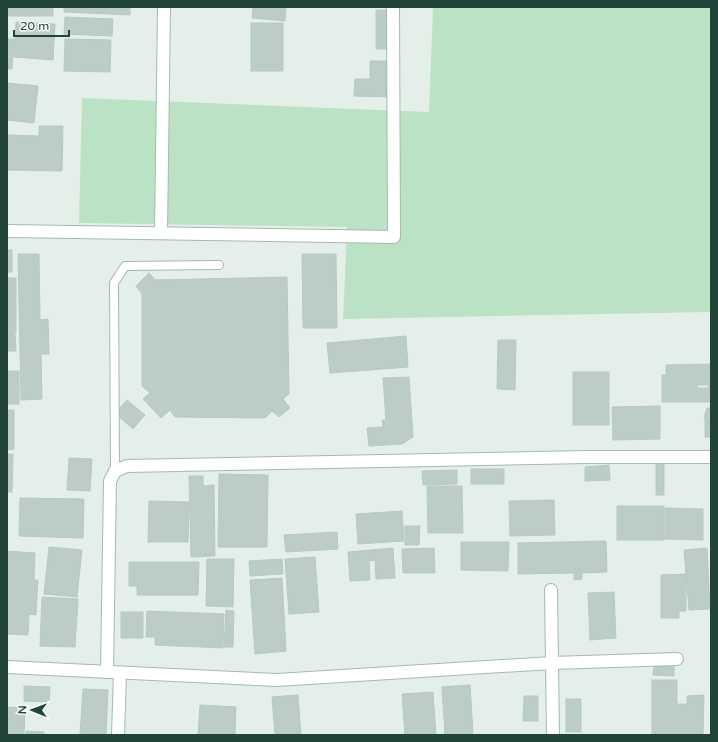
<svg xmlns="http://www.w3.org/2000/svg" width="718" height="742" font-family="'Varela Round',sans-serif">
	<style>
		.green { fill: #bce2c5 }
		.building { fill: #bccdc6; stroke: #b6cac1; fill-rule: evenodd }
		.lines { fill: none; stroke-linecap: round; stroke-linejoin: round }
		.service-casing { stroke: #a7b8b1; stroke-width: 10 }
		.minor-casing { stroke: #a7b8b1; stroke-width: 14 }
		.service { stroke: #fff; stroke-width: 8 }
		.minor { stroke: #fff; stroke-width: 12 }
	</style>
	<rect width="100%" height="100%" fill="#e5efea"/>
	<polygon class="green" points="433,7 711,7 711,312 343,319 347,227 79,223 82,98 429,112"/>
	<g class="building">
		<rect x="7" y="7" width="46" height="9"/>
		<polygon points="64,7 130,7 130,15 64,12"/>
		<polygon points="253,7 286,7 285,21 252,18"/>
		<polygon points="376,10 390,10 389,49 376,49"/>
		<polygon points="65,17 113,19 112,36 64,34"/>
		<polygon points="16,22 55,24 53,60 14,57"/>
		<rect x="251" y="23" width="32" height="48"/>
		<polygon points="7,39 14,39 12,69 7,69"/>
		<polygon points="65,39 111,40 110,72 64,71"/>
		<polygon points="370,61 391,61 390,97 354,96 355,79 370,79"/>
		<polygon points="7,83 38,86 34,123 7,120"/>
		<polygon points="39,126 63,126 62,171 7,170 7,135 39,136"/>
		<rect x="7" y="250" width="5" height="22"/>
		<polygon points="18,254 39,254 40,320 48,319 49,354 41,354 42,399 21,400"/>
		<polygon points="302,254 336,254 337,328 303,328"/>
		<polygon points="149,273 155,280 287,277 289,394 283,399 290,408 279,417 272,411 265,418 175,417 170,410 161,418 143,399 150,393 142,386 142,294 136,286"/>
		<rect x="7" y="278" width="9" height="54"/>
		<polygon points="7,333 15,333 16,351 7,351"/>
		<polygon points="406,336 408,367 330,373 327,343"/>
		<polygon points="498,340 516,340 515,390 497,389"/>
		<path d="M711,364V402H662V375H666V365ZM697,385H709L708,388H697Z"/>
		<rect x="7" y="371" width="12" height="33"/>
		<rect x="573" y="372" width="36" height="53"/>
		<polygon points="409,377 413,437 402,444 369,446 367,428 383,427 382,420 386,420 383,378"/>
		<polygon points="127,400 145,415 133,429 115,413"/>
		<polygon points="660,406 660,439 613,440 612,407"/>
		<polygon points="707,408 711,408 711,418 704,418"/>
		<polygon points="7,410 14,410 14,449 7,450"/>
		<rect x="705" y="419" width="6" height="18"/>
		<polygon points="7,454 13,454 12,492 7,492"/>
		<polygon points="69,458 92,459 90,491 67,490"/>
		<rect x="656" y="462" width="8" height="33"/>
		<polygon points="609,465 610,480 585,481 585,467"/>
		<rect x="471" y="469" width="33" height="15"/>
		<polygon points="457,470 457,484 423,485 422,471"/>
		<polygon points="219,474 268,475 267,547 218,547"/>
		<polygon points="189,476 203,476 203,486 214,485 215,556 191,557"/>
		<polygon points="427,486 462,486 463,533 428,533"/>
		<polygon points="20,498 84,499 83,538 19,536"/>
		<polygon points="554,500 555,535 510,536 509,501"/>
		<polygon points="149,501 189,502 188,542 148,542"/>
		<rect x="617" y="506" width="47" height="34"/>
		<polygon points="665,508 703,509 703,540 665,539"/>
		<polygon points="402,511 404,541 358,544 356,514"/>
		<polygon points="405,526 420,526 419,545 405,545"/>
		<polygon points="337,532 338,549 286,552 284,535"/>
		<polygon points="606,541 607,572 582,573 582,579 574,580 574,573 518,574 518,543"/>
		<polygon points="461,542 509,542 508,571 461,570"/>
		<polygon points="49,547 82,550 77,597 44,594"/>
		<polygon points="393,548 395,578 376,579 375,560 369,561 370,580 350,581 348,552"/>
		<polygon points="434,548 435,573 403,573 402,549"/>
		<polygon points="707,548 710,609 689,610 684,550"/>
		<polygon points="7,551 35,553 34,580 38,580 36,615 29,614 28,635 7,634"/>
		<polygon points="315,557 319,612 289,614 285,559"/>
		<polygon points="207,559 234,559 233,607 206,606"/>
		<polygon points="282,559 283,574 250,576 249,561"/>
		<polygon points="129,562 199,562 198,595 137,595 137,586 129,586"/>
		<polygon points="686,574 686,611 679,611 679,618 661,618 661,575"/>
		<polygon points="282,578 286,651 255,654 250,580"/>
		<polygon points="614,592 616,638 590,640 588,593"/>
		<polygon points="42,597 78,599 75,647 40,646"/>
		<polygon points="226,610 234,611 233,647 224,647"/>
		<polygon points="147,611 224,614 223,648 155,645 155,637 146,637"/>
		<rect x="121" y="612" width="22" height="26"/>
		<polygon points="654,666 674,667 674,676 653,675"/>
		<rect x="652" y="680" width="25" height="55"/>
		<polygon points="470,685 473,733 445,735 442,687"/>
		<polygon points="24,686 50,687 49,702 24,701"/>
		<polygon points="83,689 108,690 106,735 80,735"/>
		<polygon points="433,692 436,735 405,735 402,694"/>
		<polygon points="298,695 301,735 275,735 272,697"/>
		<polygon points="704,695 703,735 678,735 678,704 687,704 687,696"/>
		<polygon points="524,696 538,696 538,721 523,721"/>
		<rect x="566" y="699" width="15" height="33"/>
		<polygon points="200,705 236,707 235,735 198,735"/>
		<polygon points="7,707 25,708 24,735 7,735"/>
		<polygon points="26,731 44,732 44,735 26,735"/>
	</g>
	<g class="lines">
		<g class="service-casing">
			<polyline id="service" points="115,471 114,283 125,266 219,265"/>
		</g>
		<g class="minor-casing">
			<g id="minor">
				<polyline points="7,231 394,237 393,7"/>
				<polyline points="161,233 164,7"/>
				<polyline points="551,590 553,735"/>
				<polyline points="7,667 277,680 552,663 677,659"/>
				<polyline points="107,672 110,481 115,471 127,466 588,457 711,457"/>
				<polyline points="118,735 120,673"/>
			</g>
		</g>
		<use href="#service" class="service"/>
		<use href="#minor" class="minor"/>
	</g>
	<rect width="718" height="742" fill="none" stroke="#224339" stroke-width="16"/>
	<g transform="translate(32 710) rotate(271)" stroke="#f6fbf8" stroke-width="3" paint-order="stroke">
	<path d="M0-3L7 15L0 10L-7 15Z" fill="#224339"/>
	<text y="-6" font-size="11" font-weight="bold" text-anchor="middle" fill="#224339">N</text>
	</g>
	<path d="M14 30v6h55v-6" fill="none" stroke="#224339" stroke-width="2"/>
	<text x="20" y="30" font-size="12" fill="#224339" stroke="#f6fbf8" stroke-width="3" paint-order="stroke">20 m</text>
</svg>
